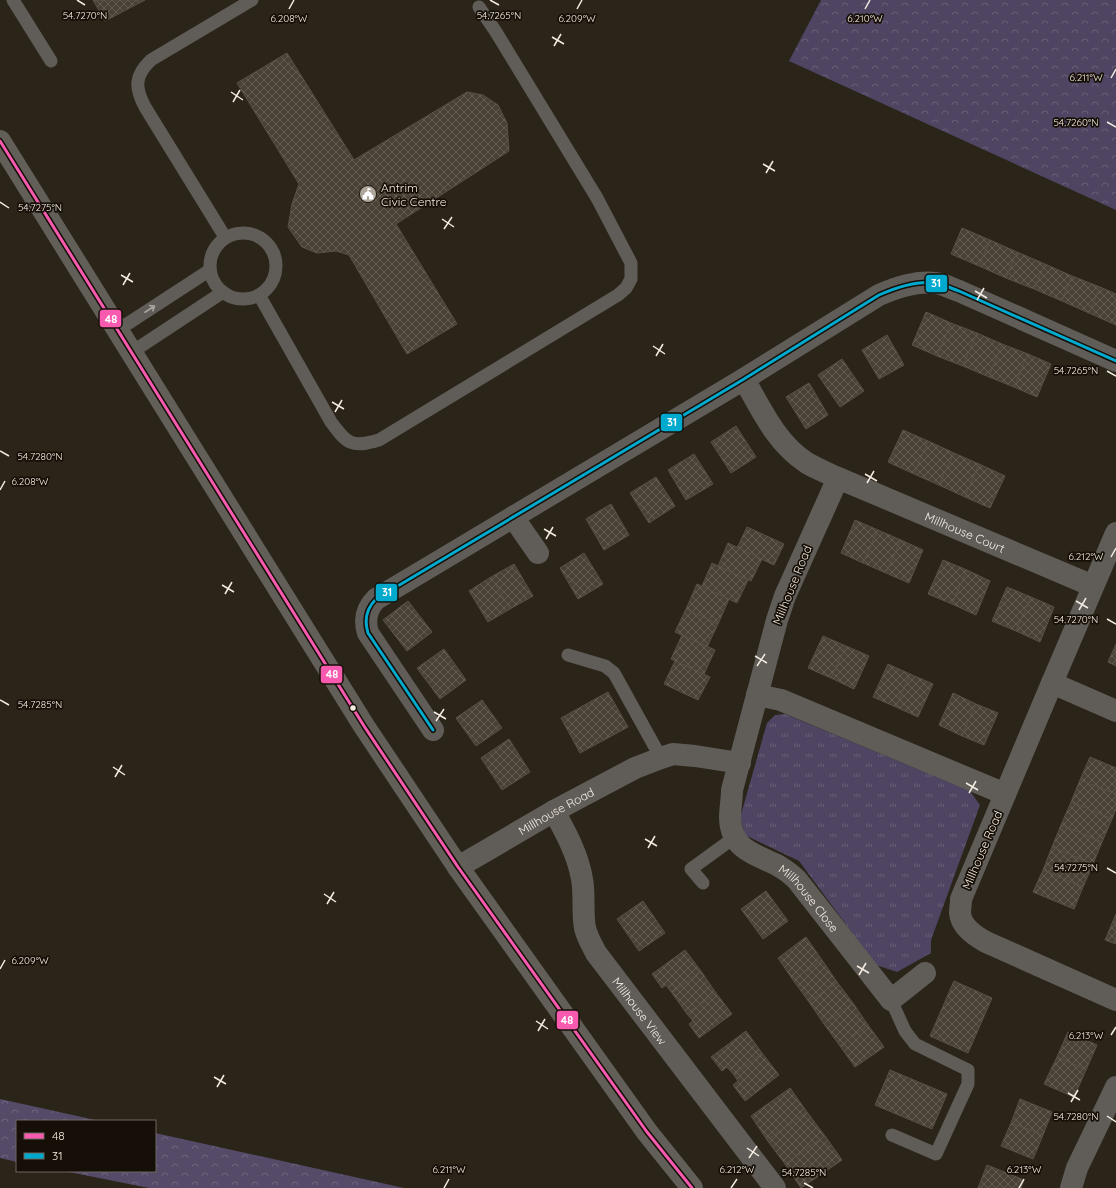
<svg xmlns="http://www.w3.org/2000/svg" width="1116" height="1188" font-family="Quicksand,sans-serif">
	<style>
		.grass { fill: url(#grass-tufts) }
		.forest { fill: url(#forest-crowns) }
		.park { fill: url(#park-crowns) }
		.building { fill: url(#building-cross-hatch); stroke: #565148 }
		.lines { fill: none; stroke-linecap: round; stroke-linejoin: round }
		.service { stroke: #605d59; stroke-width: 13 }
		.minor { stroke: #605d59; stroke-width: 22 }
		.secondary { stroke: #625f59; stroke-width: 22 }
		.bus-1-casing { stroke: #150f07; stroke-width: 6 }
		.bus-2-casing { stroke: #150f07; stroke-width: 6 }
		.bus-1 { stroke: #f75aaf; stroke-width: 3 }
		.bus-2 { stroke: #00a9ce; stroke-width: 3 }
		.oneway { stroke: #aaa49d }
		.ticks { fill: none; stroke: #f5ece1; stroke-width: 1.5 }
		.bus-dot { fill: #f5ece1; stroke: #150f07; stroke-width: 1.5 }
		.labels { text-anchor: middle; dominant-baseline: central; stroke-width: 3.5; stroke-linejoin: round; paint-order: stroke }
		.poi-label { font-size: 12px; fill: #f5ece1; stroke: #150f07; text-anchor: start }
		.street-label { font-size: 12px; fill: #f5ece1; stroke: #150f07 }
		.ticks-label { font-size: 10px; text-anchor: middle; fill: #f5ece1; stroke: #150f07; stroke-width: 3.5; stroke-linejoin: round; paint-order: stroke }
		.line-badge { stroke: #150f07; stroke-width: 1.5 }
		.badge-label { font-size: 11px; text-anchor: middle; font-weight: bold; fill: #fff }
	</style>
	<defs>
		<pattern id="grass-tufts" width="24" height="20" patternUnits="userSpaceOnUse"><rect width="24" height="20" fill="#4f4461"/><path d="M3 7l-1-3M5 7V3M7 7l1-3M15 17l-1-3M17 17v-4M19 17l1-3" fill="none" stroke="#695f77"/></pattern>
		<pattern id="forest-crowns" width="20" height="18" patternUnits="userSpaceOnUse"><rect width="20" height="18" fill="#564a69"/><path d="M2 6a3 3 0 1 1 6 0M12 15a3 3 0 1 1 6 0" fill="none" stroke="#6f647e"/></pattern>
		<pattern id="park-crowns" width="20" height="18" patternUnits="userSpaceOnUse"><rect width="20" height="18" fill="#4f4461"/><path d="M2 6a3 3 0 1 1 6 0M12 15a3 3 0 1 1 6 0" fill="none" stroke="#695f77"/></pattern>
		<pattern id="building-cross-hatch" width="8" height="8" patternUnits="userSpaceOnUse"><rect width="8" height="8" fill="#494135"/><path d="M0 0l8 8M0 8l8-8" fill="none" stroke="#645d52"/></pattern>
	</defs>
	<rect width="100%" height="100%" fill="#2b2419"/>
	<polygon class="grass" points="785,714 970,791 980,805 931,940 931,953 897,972 876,965 799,861 745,835 740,818 767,723 775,715"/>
	<g class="forest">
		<polygon points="0,1099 100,1121 17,1121 17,1162 0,1158"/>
		<polygon points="155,1133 404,1188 149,1188 64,1171 155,1171"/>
	</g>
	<polygon class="park" points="821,0 1116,0 1116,210 789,61"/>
	<g class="building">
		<polygon points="93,0 145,0 105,21"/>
		<polygon points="287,53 354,160 467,92 483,95 498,105 507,123 509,151 396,224 457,324 407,354 349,255 336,251 317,253 302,247 288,227 292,204 299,184 237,83"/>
		<polygon points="962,228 990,240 979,266 951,254"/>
		<polygon points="990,240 1017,252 1006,278 979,266"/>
		<polygon points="1017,252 1045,264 1034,289 1006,278"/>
		<polygon points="1045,264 1072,276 1062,301 1034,289"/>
		<polygon points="1072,276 1100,287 1089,313 1062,301"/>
		<polygon points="1100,287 1116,294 1116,325 1089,313"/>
		<polygon points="926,312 951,323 937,356 912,345"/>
		<polygon points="951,323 977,333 963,366 937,356"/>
		<polygon points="977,333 1002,344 989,377 963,366"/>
		<polygon points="887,335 904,365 879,379 862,350"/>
		<polygon points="1002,344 1028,354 1014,387 989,377"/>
		<polygon points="1028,354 1051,364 1037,397 1014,387"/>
		<polygon points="842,359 864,391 840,407 818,375"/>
		<polygon points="809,383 828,415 806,429 786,397"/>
		<polygon points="736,426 756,457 731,473 711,442"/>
		<polygon points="903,430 928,441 914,474 888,462"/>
		<polygon points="928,441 954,453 939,485 914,474"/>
		<polygon points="954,453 979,464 965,497 939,485"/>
		<polygon points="694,454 713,484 686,500 668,470"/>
		<polygon points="979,464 1005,476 990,508 965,497"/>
		<polygon points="656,477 675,506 649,523 630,493"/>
		<polygon points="611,504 629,535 604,550 586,519"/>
		<polygon points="855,520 878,530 863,563 841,553"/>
		<polygon points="747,527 784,544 774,565 737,548"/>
		<polygon points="878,530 901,540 886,573 863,563"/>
		<polygon points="901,540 923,550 909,583 886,573"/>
		<polygon points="728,543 762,559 751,581 718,566"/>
		<polygon points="584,553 603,584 578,599 560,568"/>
		<polygon points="943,560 967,570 952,604 928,594"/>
		<polygon points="712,563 748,580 737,603 702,586"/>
		<polygon points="514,564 533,596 510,609 491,577"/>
		<polygon points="967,570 990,581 976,615 952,604"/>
		<polygon points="491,577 510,609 488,622 469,591"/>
		<polygon points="697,584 729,599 718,624 686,609"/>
		<polygon points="1007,587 1031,597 1016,631 992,621"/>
		<polygon points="1031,597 1054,607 1040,642 1016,631"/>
		<polygon points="408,601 432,632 407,651 383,620"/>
		<polygon points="686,609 718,624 707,647 675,632"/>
		<polygon points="682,635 715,650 704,674 671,659"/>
		<polygon points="823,636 846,646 831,678 808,668"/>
		<polygon points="1116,644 1116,666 1108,662"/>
		<polygon points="846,646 869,656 854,689 831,678"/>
		<polygon points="444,649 466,680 440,699 417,668"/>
		<polygon points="675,661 710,677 698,700 664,684"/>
		<polygon points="888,664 910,674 896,707 873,697"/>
		<polygon points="910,674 933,684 918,717 896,707"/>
		<polygon points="608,692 628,727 580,753 561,718"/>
		<polygon points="953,693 976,704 962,736 939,725"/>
		<polygon points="482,700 502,728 476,746 456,718"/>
		<polygon points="976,704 998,713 984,745 962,736"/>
		<polygon points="509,739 530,772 502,790 481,758"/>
		<polygon points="1090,757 1116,768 1116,794 1080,780"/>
		<polygon points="1080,780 1116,794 1116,809 1112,819 1071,802"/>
		<polygon points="1071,802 1112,819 1102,842 1061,825"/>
		<polygon points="1061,825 1102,842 1093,864 1052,847"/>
		<polygon points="1052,847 1093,864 1083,887 1043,870"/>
		<polygon points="1043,870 1083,887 1074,909 1033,892"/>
		<polygon points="766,891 788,921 763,939 741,909"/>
		<polygon points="643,901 665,933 639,951 617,919"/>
		<polygon points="1116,914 1116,944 1105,940"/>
		<polygon points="806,937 822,960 793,980 778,958"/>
		<polygon points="685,950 701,971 672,993 666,985 662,988 652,974"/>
		<polygon points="822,960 837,982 809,1002 793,980"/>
		<polygon points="701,971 716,993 687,1014 672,993"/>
		<polygon points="954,981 992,998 968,1053 930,1036"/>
		<polygon points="837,982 853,1003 824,1024 809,1002"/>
		<polygon points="716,993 732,1014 699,1038 689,1024 693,1021 687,1014"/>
		<polygon points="853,1003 868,1025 840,1046 824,1024"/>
		<polygon points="868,1025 884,1047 855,1067 840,1046"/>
		<polygon points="746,1031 762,1053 734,1075 727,1067 722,1071 711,1057"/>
		<polygon points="1068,1032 1097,1045 1086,1070 1057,1057"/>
		<polygon points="762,1053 779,1075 745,1101 733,1085 738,1081 734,1075"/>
		<polygon points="1057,1057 1086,1070 1074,1097 1044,1084"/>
		<polygon points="890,1070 947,1094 932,1129 875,1105"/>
		<polygon points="790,1088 807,1112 767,1140 751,1116"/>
		<polygon points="1020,1099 1052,1112 1043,1135 1011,1123"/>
		<polygon points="807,1112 825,1136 785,1164 767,1140"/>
		<polygon points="1011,1123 1043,1135 1033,1159 1001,1146"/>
		<polygon points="825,1136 842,1160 801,1188 785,1164"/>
		<polygon points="987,1165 1024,1180 1021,1188 978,1188"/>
	</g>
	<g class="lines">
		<g class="service">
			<polyline points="13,0 51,61"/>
			<circle cx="243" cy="266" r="33"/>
			<path d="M225,237L145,107C135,88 134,76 151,60L252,0"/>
			<path d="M259,295L331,422C347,444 352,448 379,440L618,295L626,288L631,279V263L597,198L496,32L479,7"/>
			<polyline points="118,330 210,270"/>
			<polyline points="132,352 223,292"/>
			<polyline points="568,655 605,666 614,673 661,758"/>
			<polyline points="703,883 691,869 735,837"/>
			<polyline points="891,1000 905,1031 915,1044 968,1070 968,1084 936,1154 892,1135"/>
		</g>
		<g class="minor">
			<path id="s1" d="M744,379C761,409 776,443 807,463C817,469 828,473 838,478L785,596L777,620L732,790C732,799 730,809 730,818C731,849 754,854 777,865C784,869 791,874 797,880L891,1000L925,973"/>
			<path id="s2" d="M838,478L1093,586"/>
			<polyline points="513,517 538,553"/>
			<polyline points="1052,683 1116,533"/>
			<polyline points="757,695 781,700 1005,794"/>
			<path d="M1116,711L1052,683L961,899C961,904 960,909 960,913C961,926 975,936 986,942L1116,1000"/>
			<path d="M433,730L368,633C364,620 366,609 376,599L744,379L879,295C897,287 921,279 941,284C947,286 953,289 959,291L1116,361"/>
			<path id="s3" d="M554,811C566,833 578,855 582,879C585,895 582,912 585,928C587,937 592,945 596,953L775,1188"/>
			<path id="s4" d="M458,867L554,811L635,768L661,758L673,754L695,756L740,763"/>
			<polyline points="1071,1188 1077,1168 1116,1087"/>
		</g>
		<polyline class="secondary" points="0,141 364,726 458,867 647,1132 692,1188"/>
		<g class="bus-1-casing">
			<polyline id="bus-1" points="0,141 364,726 458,867 647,1132 692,1188"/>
		</g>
		<g class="bus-2-casing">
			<path id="bus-2" d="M433,730L368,633C364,620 366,609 376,599L744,379L879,295C897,287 921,279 941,284C947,286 953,289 959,291L1116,361"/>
		</g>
		<use href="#bus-1" class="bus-1"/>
		<use href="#bus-2" class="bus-2"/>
	</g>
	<defs><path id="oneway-shaft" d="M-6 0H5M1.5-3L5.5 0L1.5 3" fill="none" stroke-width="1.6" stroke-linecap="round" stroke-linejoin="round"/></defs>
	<use class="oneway" href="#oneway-shaft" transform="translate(150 309) rotate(-33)"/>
	<path class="ticks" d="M77,0L85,5M490,0L499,5M289,9L294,0M577,9L582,0M865,9L870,0M552,37L564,44M554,46L561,34M1111,78L1116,69M231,92L243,100M233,102L240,90M1107,122L1116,127M763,164L775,171M766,173L773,161M0,202L9,208M442,219L454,227M444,229L452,217M121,275L133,282M123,285L130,273M975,291L987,298M977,300L984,288M653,346L665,354M656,356L663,344M1107,371L1116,376M332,402L344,409M335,412L342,400M0,451L9,456M865,474L877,481M867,483L874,471M0,490L5,481M544,529L556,536M546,539L553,527M1111,557L1116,548M222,585L234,592M225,594L232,582M1076,601L1088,608M1079,610L1086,598M1107,619L1116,624M755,656L767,663M757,666L765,654M0,700L9,705M434,712L446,719M436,721L444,709M113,767L125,775M115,777L122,765M966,783L978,790M969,793L976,781M645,839L657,846M648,848L655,836M1107,868L1116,873M324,894L336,902M327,904L334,892M857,966L869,973M0,969L5,960M859,975L866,963M536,1021L548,1029M538,1031L545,1019M1111,1035L1116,1027M214,1077L226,1084M217,1087L224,1075M1068,1093L1080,1100M1071,1102L1078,1090M1107,1116L1116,1122M747,1148L759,1156M749,1158L757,1146M804,1183L813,1188M444,1188L449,1179M731,1188L737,1179M1019,1188L1024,1179"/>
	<defs>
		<g id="civic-disc" transform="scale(0.9)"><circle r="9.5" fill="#aea69b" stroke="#150f07"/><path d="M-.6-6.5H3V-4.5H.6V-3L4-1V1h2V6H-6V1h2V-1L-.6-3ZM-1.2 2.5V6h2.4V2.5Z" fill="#fff"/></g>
	</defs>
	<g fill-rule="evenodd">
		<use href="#civic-disc" x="368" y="194"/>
	</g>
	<circle class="bus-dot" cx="353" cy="708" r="3.5"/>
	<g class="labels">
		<g class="poi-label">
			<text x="381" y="187">Antrim<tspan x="381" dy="14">Civic Centre</tspan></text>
		</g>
		<g class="street-label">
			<text stroke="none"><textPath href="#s2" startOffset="138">Millhouse Court</textPath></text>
			<text transform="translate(792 585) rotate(-68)">Millhouse Road</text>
			<text stroke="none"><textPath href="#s4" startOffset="113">Millhouse Road</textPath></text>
			<text transform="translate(982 850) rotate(-67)">Millhouse Road</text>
			<text stroke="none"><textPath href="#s1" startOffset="617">Millhouse Close</textPath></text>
			<text stroke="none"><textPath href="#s3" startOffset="223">Millhouse View</textPath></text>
		</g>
	</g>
	<g class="ticks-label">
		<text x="85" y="19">54.7270°N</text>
		<text x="499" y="19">54.7265°N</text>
		<text x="577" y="22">6.209°W</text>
		<text x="289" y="22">6.208°W</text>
		<text x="865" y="22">6.210°W</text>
		<text x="1086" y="81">6.211°W</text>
		<text x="1076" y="126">54.7260°N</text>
		<text x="40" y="211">54.7275°N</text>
		<text x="1076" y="374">54.7265°N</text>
		<text x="40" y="460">54.7280°N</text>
		<text x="30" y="485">6.208°W</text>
		<text x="1086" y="560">6.212°W</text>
		<text x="1076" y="623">54.7270°N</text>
		<text x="40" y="708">54.7285°N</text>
		<text x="1076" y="871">54.7275°N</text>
		<text x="30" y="964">6.209°W</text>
		<text x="1086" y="1039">6.213°W</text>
		<text x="1076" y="1120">54.7280°N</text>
		<text x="449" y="1173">6.211°W</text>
		<text x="737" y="1173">6.212°W</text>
		<text x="1024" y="1173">6.213°W</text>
		<text x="804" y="1176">54.7285°N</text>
	</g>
	<g class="line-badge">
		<rect x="925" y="274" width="23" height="19" rx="4" fill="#00a9ce"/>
		<rect x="99" y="309" width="23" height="19" rx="4" fill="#f75aaf"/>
		<rect x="660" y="413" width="23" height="19" rx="4" fill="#00a9ce"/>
		<rect x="375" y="583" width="23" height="19" rx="4" fill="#00a9ce"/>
		<rect x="320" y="665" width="23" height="19" rx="4" fill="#f75aaf"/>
		<rect x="556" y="1010" width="23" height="20" rx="4" fill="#f75aaf"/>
	</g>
	<g class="badge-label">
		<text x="936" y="287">31</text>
		<text x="111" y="323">48</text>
		<text x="672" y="426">31</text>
		<text x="387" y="596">31</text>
		<text x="332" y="678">48</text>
		<text x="567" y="1024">48</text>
	</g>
	<rect x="16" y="1120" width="140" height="52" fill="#150f07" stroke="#6f675e"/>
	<rect x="24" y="1133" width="20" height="6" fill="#f75aaf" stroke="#6f675e"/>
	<text x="52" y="1140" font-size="12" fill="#f5ece1">48</text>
	<rect x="24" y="1153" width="20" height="6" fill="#00a9ce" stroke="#6f675e"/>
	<text x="52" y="1160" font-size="12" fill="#f5ece1">31</text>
</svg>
